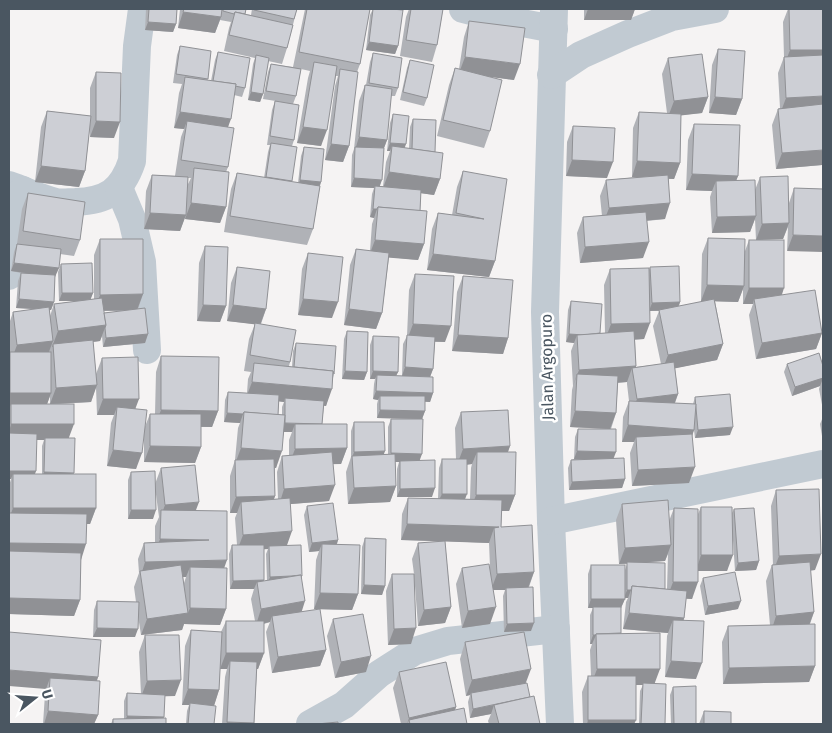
<svg xmlns="http://www.w3.org/2000/svg" width="832" height="733" font-family="'Fira Sans',sans-serif">
	<style>
		.lines { fill: none; stroke-linecap: round; stroke-linejoin: round }
		.minor { stroke: #c1cad2; stroke-width: 28 }
		.wall { fill: #b0b2b7; fill-rule: evenodd }
		.shaded-wall { fill: #909195 }
		.building { fill: #cdcfd5; stroke: #909195 }
		.labels { text-anchor: middle; dominant-baseline: central; stroke-width: 5; stroke-linejoin: round; paint-order: stroke }
		.street-label { font-size: 16px; fill: #4a5661; stroke: #fff }
	</style>
	<rect width="100%" height="100%" fill="#f5f3f3"/>
	<g class="lines">
		<g class="minor">
			<polyline points="463,9 506,20 554,29"/>
			<polyline points="554,9 545,312 551,521 560,724"/>
			<polyline points="551,75 581,55 628,34 672,17 715,9"/>
			<path d="M9,185C24,190 40,198 56,202C62,203 69,202 75,202C107,201 122,191 132,161L137,46L142,9"/>
			<polyline points="119,188 132,219 142,262 147,350"/>
			<polyline points="9,276 23,190"/>
			<polyline points="551,521 823,464"/>
			<polyline points="310,724 344,705 379,674 415,651 448,641 556,629"/>
		</g>
	</g>
	<g class="wall">
		<polygon points="146,9 177,9 176,24 173,32 145,30"/>
		<polygon points="180,9 246,9 245,14 251,15 252,9 297,9 287,48 282,64 268,61 263,94 260,102 248,100 253,64 255,58 224,51 229,28 231,22 220,20 215,33 178,28"/>
		<polygon points="305,9 370,9 360,64 357,72 349,146 343,162 325,160 335,86 338,76 336,76 321,146 297,143 308,78 310,71 301,69 296,96 293,104 294,140 292,146 292,182 298,183 301,156 304,147 321,182 320,186 313,229 307,245 224,232 231,189 237,173 264,178 268,152 270,145 267,145 272,110 275,101 282,102 263,99 268,72 271,64 293,67"/>
		<polygon points="373,9 391,9 398,46 395,54 366,50 370,15"/>
		<polygon points="409,9 443,9 437,45 432,62 400,56 406,17"/>
		<polygon points="584,9 635,9 631,20 584,20"/>
		<polygon points="788,9 789,9 822,165 776,169 772,125 778,109 780,108 778,73 784,57 783,22"/>
		<polygon points="469,21 514,80 488,76 490,131 484,148 437,136 449,85 455,68 459,69 464,37"/>
		<path d="M180,46L208,79L207,80L211,81L215,60L218,52L245,88L242,97L234,95L228,127V167L226,172V207L220,223L185,219V217L180,231L144,229L146,191L152,175L179,176H175L181,137L184,129L174,128L179,93L182,84L173,83L177,55ZM188,178H191L188,184L187,202Z"/>
		<polygon points="718,49 742,99 736,115 709,113 712,65"/>
		<polygon points="373,53 398,88 395,96 391,96 387,140 384,148 380,186 383,186 386,162 390,151 387,151 390,123 393,114 405,148 409,149 410,127 413,119 435,152 440,179 434,195 421,193 420,211 424,244 418,260 389,257 382,313 376,329 344,325 350,265 356,249 370,251 372,224 374,218 370,217 372,194 374,188 351,187 352,155 354,149 359,101 365,85 366,85 370,62"/>
		<polygon points="668,58 708,97 702,113 681,115 680,163 674,179 669,179 665,219 647,221 643,258 580,263 577,233 583,217 602,216 600,196 606,180 638,177 632,177 633,128 639,112 667,113 662,74"/>
		<polygon points="410,60 427,98 424,106 400,100 407,68"/>
		<polygon points="96,72 114,138 90,137 90,126 85,171 79,187 35,182 41,127 47,111 90,116 90,88"/>
		<polygon points="694,124 738,176 736,180 755,190 760,177 789,203 794,188 823,189 787,251 788,227 783,239 756,240 755,219 750,232 712,233 710,197 712,191 686,190 688,140"/>
		<polygon points="573,126 607,178 566,176 567,142"/>
		<polygon points="463,171 495,261 489,277 427,270 432,229 438,213 452,215 457,187"/>
		<path d="M28,193L80,240L74,256L60,254L55,277L54,302L51,310H50V316L54,304L77,301H59L58,272L61,264L93,293L90,299H94V255L100,239L143,294L138,309L148,334L145,343L103,347L102,336L100,341L93,342L96,374L102,358L136,409L144,429L150,414H155L156,372L161,356L218,411L212,427H201V447L195,463L144,462V432L136,469L107,466L111,423L114,415H97L96,387L91,402L59,404L69,438L74,474L96,508L90,524H87L81,559L80,600L74,616L9,614V486L11,479H9V356L10,352L9,339V324L13,312L36,309L16,308L18,281L21,273L11,271L14,252L17,244L22,209ZM104,311H124L104,313ZM50,396V404H47ZM36,440H44L42,446V474H35Z"/>
		<path d="M708,238L745,251L749,240L782,295L822,333L816,349L756,359L749,315L753,304H743V289L738,302L715,301L723,344L717,360L675,368L678,394L675,403L693,404L695,397L730,435L695,438L694,430L692,435L689,483L632,486L630,453L634,442H622L623,417L629,401L627,384V382L618,383L616,413L611,429L613,458L625,479L622,488L569,490L568,468L571,460L574,459L575,437L578,429H606L570,427L572,390L573,386L571,351L574,343L566,342L568,310L571,301L600,333H605L604,285L610,269L649,270L650,267L680,302L679,306L706,301H701L702,254ZM650,311H659L653,326L661,364L636,367L635,340L644,339Z"/>
		<polygon points="205,246 226,306 220,322 197,321 199,263"/>
		<polygon points="308,253 332,318 298,315 302,269"/>
		<path d="M237,267L266,309L261,324L290,362L289,366L292,367L293,351L296,343L334,374L326,406L324,405L322,424L347,448L341,464H333L329,501L290,504L287,545L302,576L301,578V612L326,650L320,666L272,673L266,632L270,622L264,624V653L258,669H257L254,724H222L225,677L227,669H220L219,690L214,705V724H186L187,711L189,705H182L185,646L191,630L221,632L226,621H255L251,599L254,589H230L229,554L232,545H237L235,518L237,513H230V476L235,460L238,428L240,423L224,422L225,400L228,392L247,393L248,379L251,372L244,371L249,339L255,324L227,321L231,283ZM279,401L284,402L282,407V415H278ZM284,432H292L289,440V456H282L277,472L278,499H274L275,496V467L276,468ZM264,549H268L266,554L267,581H264Z"/>
		<polygon points="415,274 445,342 435,342 433,369 430,377 402,376 403,344 407,336 409,290"/>
		<polygon points="463,276 508,338 503,354 452,351 457,292"/>
		<polygon points="347,331 367,372 364,380 342,379 344,339"/>
		<polygon points="373,336 398,372 396,376 433,393 430,402 425,401 425,411 422,419 420,460 432,497 397,497 397,469 399,462 395,462 396,486 390,502 348,504 346,472 351,457 351,431 354,422 384,454 388,454 388,427 391,419 413,419 377,418 377,404 378,400 373,399 374,384 375,379 370,379 370,345"/>
		<polygon points="787,364 823,366 823,410 819,389 820,386 792,396 784,372"/>
		<path d="M461,412L510,446L508,452L515,495L509,511H502L501,527L534,572L529,587L531,631L504,632L503,596L505,590H493L490,624L462,628L456,584L462,568L490,567L489,543L445,541L451,607L445,623L418,626L415,586L411,644L388,645L386,591L392,574H414L412,559L418,543L441,541L401,540L402,514L408,498L438,499L439,468L442,459H456L455,428ZM472,464L471,468L470,499H465L467,465Z"/>
		<polygon points="823,417 823,442 820,424"/>
		<path d="M161,468L195,511L224,568L226,609L220,625L184,624L182,630L141,635L138,616L135,637H93L94,610L97,601L136,602L134,587L139,573L138,559L144,543L155,542V526L159,517L155,487L153,519H128V480L131,472L155,484ZM183,577H186L184,583V586Z"/>
		<polygon points="776,490 815,570 810,571 814,612 810,624 815,666 809,682 723,684 722,642 728,626 770,625 766,581 772,565 773,565 771,506"/>
		<path d="M622,504L669,521L674,508L698,514L701,507L732,513L734,509L759,561L756,570L735,571L733,540L727,571H698L692,599L686,598L684,620L696,679L665,677L667,636L668,633L623,629L626,602L628,598H625L621,608V633L655,683L665,724H639L640,691L643,685H636V720L634,724H583L582,692L588,676H591L590,650L592,644H590V615L593,608H588V574L591,565L625,570L627,564H619L616,520ZM668,554L667,589H665L646,562L665,561Z"/>
		<polygon points="307,506 338,540 337,544 358,594 352,610 314,609 316,560 319,551 309,552 304,515"/>
		<polygon points="365,538 385,586 382,595 361,594 362,547"/>
		<polygon points="703,578 738,609 705,615 700,586"/>
		<polygon points="333,619 366,672 335,678 327,636"/>
		<polygon points="9,632 98,677 97,681 98,715 94,724 43,724 45,694 46,689"/>
		<polygon points="145,635 175,696 165,696 163,718 166,724 111,724 113,719 124,719 124,701 127,693 141,694 139,652"/>
		<polygon points="465,642 525,683 530,697 540,724 489,724 488,721 491,714 470,718 468,702 470,695 466,696 460,659"/>
		<polygon points="399,672 456,707 455,710 467,724 401,724 393,688"/>
		<polygon points="673,687 696,724 671,724 670,695"/>
		<polygon points="704,711 731,724 699,724"/>
	</g>
	<g class="shaded-wall">
		<polygon points="588,9 635,9 631,20 584,20"/>
		<polygon points="183,12 221,17 215,33 178,28"/>
		<polygon points="148,22 176,24 173,32 145,30"/>
		<polygon points="369,42 398,46 395,54 366,50"/>
		<polygon points="790,50 823,50 823,66 784,66"/>
		<polygon points="465,57 520,64 514,80 459,73"/>
		<polygon points="251,92 263,94 260,102 248,100"/>
		<polygon points="823,96 823,112 780,114 786,98"/>
		<polygon points="708,97 702,113 668,117 674,101"/>
		<polygon points="715,97 742,99 736,115 709,113"/>
		<polygon points="180,112 231,119 225,135 187,121 184,129 174,128"/>
		<polygon points="96,121 120,122 114,138 90,137"/>
		<polygon points="303,127 327,130 321,146 297,143"/>
		<polygon points="359,137 387,140 381,156 355,150"/>
		<polygon points="390,143 406,144 403,153 392,146 390,151 387,151"/>
		<polygon points="331,144 349,146 343,162 325,160"/>
		<polygon points="823,150 823,161 822,165 776,169 782,153"/>
		<polygon points="572,160 613,162 607,178 566,176"/>
		<polygon points="637,161 680,163 674,179 632,177"/>
		<polygon points="41,166 85,171 79,187 35,182"/>
		<polygon points="389,172 440,179 434,195 383,188"/>
		<polygon points="692,174 738,176 732,192 716,181 712,191 686,190"/>
		<polygon points="354,178 382,180 379,188 375,186 374,188 351,187"/>
		<polygon points="300,180 321,182 318,190 297,188"/>
		<polygon points="191,203 226,207 220,223 185,219"/>
		<polygon points="670,203 665,219 603,224 609,208"/>
		<polygon points="373,209 377,209 374,218 370,217"/>
		<polygon points="150,213 186,215 180,231 144,229"/>
		<polygon points="756,216 750,232 712,233 717,217"/>
		<polygon points="789,223 783,239 756,240 762,224"/>
		<polygon points="793,235 823,236 823,252 787,251"/>
		<polygon points="375,240 424,244 418,260 369,256"/>
		<polygon points="649,242 643,258 580,263 585,247"/>
		<polygon points="433,254 495,261 489,277 427,270"/>
		<polygon points="14,263 59,268 55,277 11,271"/>
		<polygon points="707,285 744,286 738,302 701,301"/>
		<polygon points="749,288 784,288 779,304 754,299 753,304 743,304"/>
		<polygon points="62,293 93,293 90,301 59,301"/>
		<polygon points="143,294 137,310 94,311 100,295"/>
		<polygon points="19,299 54,302 51,310 16,308"/>
		<polygon points="303,299 338,302 332,318 298,315"/>
		<polygon points="680,302 677,310 649,311 652,303"/>
		<polygon points="203,305 226,306 220,322 197,321"/>
		<polygon points="233,305 266,309 260,325 227,321"/>
		<polygon points="349,309 382,313 376,329 344,325"/>
		<polygon points="650,323 644,339 605,340 611,324"/>
		<polygon points="413,324 451,326 445,342 407,340"/>
		<polygon points="106,325 100,341 52,347 58,331"/>
		<polygon points="822,333 816,349 756,359 762,343"/>
		<polygon points="148,334 145,343 103,347 106,338"/>
		<polygon points="569,334 600,335 577,335 574,343 566,342"/>
		<polygon points="458,335 508,338 503,354 452,351"/>
		<polygon points="53,341 47,357 11,361 17,345"/>
		<polygon points="723,344 717,360 662,371 668,355"/>
		<polygon points="636,366 633,374 632,368 627,382 577,385 577,374 573,386 579,370"/>
		<polygon points="405,367 433,369 430,377 402,376"/>
		<polygon points="345,371 367,372 364,380 342,379"/>
		<polygon points="373,371 398,372 394,380 377,375 375,379 370,379"/>
		<polygon points="823,378 823,385 822,381 820,386 792,396 795,387"/>
		<polygon points="252,382 332,389 326,406 285,402 285,398 284,402 246,398"/>
		<polygon points="97,385 91,402 50,404 56,388"/>
		<polygon points="376,391 433,393 430,402 380,400 380,396 378,400 373,399"/>
		<polygon points="10,393 51,393 45,410 11,404 9,409 9,397"/>
		<polygon points="678,394 672,410 631,415 637,399"/>
		<polygon points="103,399 139,399 133,415 117,407 114,415 97,415"/>
		<polygon points="161,410 218,411 212,427 155,426"/>
		<polygon points="380,410 425,411 422,419 377,418"/>
		<polygon points="575,411 616,413 610,429 570,427"/>
		<polygon points="227,413 243,414 240,423 224,422"/>
		<polygon points="284,423 295,424 292,432 281,432"/>
		<polygon points="11,424 74,424 68,440 45,438 44,440 9,440 9,432"/>
		<polygon points="628,425 694,430 689,446 636,437 634,442 622,442"/>
		<polygon points="733,427 730,435 695,438 698,430"/>
		<polygon points="150,446 201,447 195,463 144,462"/>
		<polygon points="510,446 504,462 477,452 472,464 457,465 463,449"/>
		<polygon points="241,448 282,451 276,468 235,464"/>
		<polygon points="347,448 341,464 289,465 295,449"/>
		<polygon points="113,450 142,453 136,469 107,466"/>
		<polygon points="385,451 382,460 352,458 354,452"/>
		<polygon points="577,451 616,452 613,460 574,459"/>
		<polygon points="391,453 422,454 419,462 388,462"/>
		<polygon points="695,467 689,483 632,486 638,470"/>
		<polygon points="9,471 36,471 33,480 13,474 11,479 9,479"/>
		<polygon points="44,472 74,473 41,481"/>
		<polygon points="625,479 622,488 569,490 572,482"/>
		<polygon points="335,485 329,501 279,505 284,489"/>
		<polygon points="396,486 390,502 348,504 354,488"/>
		<polygon points="435,488 432,497 397,497 400,489"/>
		<polygon points="442,494 467,494 464,502 438,502"/>
		<polygon points="476,495 515,495 509,511 470,511"/>
		<polygon points="275,496 269,513 241,502 237,513 230,513 236,497"/>
		<polygon points="199,502 193,518 161,516 165,505"/>
		<polygon points="13,508 96,508 90,524 9,524 9,519"/>
		<polygon points="131,510 156,510 153,519 128,519"/>
		<polygon points="407,524 499,527 494,528 489,543 401,540"/>
		<polygon points="292,531 286,548 269,546 268,549 237,551 243,535"/>
		<polygon points="160,539 209,540 154,555"/>
		<polygon points="338,540 335,549 322,544 319,551 309,552 312,543"/>
		<polygon points="9,543 86,544 81,560 9,559"/>
		<polygon points="671,545 665,561 619,564 625,548"/>
		<polygon points="821,554 815,570 773,572 779,556"/>
		<polygon points="701,555 733,555 727,571 696,571"/>
		<polygon points="227,560 221,577 190,567 186,577 141,578 141,575 145,562"/>
		<polygon points="759,561 756,570 735,571 738,563"/>
		<polygon points="534,572 528,588 506,588 505,590 491,590 497,574"/>
		<polygon points="302,576 299,584 267,585 270,577"/>
		<polygon points="264,580 261,589 257,582 254,589 230,589 233,581"/>
		<polygon points="673,582 698,582 692,599 667,598"/>
		<polygon points="364,585 385,586 382,595 361,594"/>
		<polygon points="627,590 631,590 628,598 624,598"/>
		<polygon points="320,593 358,594 352,610 314,609"/>
		<polygon points="9,598 80,600 74,616 9,614"/>
		<polygon points="591,599 625,599 621,608 588,608"/>
		<polygon points="305,601 300,617 272,616 270,622 256,625 261,609"/>
		<polygon points="741,601 738,609 705,615 708,606"/>
		<polygon points="451,607 445,623 418,626 424,610"/>
		<polygon points="496,607 490,624 462,628 468,611"/>
		<polygon points="190,608 226,609 220,625 184,624 182,630 141,635 147,619 188,613"/>
		<polygon points="814,612 808,628 771,632 776,616"/>
		<polygon points="629,613 684,618 679,634 673,620 668,633 623,629"/>
		<polygon points="534,623 531,631 504,632 507,624"/>
		<polygon points="97,628 138,629 135,637 93,637"/>
		<polygon points="416,628 411,644 388,645 394,629"/>
		<polygon points="593,635 596,635 592,644 590,644"/>
		<polygon points="326,650 320,666 272,673 278,657"/>
		<polygon points="226,653 264,653 258,669 230,669 230,661 227,669 220,669"/>
		<polygon points="371,656 366,672 335,678 341,662"/>
		<polygon points="671,661 702,663 696,679 665,677"/>
		<polygon points="815,666 809,682 723,684 729,668"/>
		<polygon points="531,669 525,685 471,693 470,695 466,696 472,680"/>
		<polygon points="597,669 660,669 654,685 643,683 643,685 591,685"/>
		<polygon points="9,670 98,677 92,693 50,678 46,689 9,686"/>
		<polygon points="181,680 175,696 141,697 147,681"/>
		<polygon points="188,689 219,690 214,706 190,703 189,705 182,705"/>
		<polygon points="494,705 491,714 470,718 473,709"/>
		<polygon points="456,707 450,723 409,720 407,724 409,718"/>
		<polygon points="48,711 98,715 94,724 44,724"/>
		<polygon points="127,716 164,717 161,724 124,724"/>
		<polygon points="588,720 636,720 634,724 587,724"/>
		<polygon points="227,722 254,723 254,724 226,724"/>
	</g>
	<g class="building">
		<polygon points="149,9 177,9 176,24 148,22"/>
		<polygon points="184,9 222,9 221,17 183,12"/>
		<polygon points="223,9 246,9 245,14 235,12 234,14 223,11"/>
		<polygon points="254,9 297,9 294,19 254,10"/>
		<polygon points="307,9 370,9 360,64 299,52"/>
		<polygon points="373,9 391,9 403,10 398,46 369,42"/>
		<polygon points="411,9 443,9 437,45 406,40"/>
		<polygon points="789,9 823,9 823,50 790,50"/>
		<polygon points="235,12 293,25 287,48 229,35"/>
		<polygon points="469,21 525,28 520,64 465,57"/>
		<polygon points="180,46 211,51 208,79 176,74"/>
		<polygon points="718,49 745,51 742,99 715,97"/>
		<polygon points="218,52 250,58 245,88 235,86 236,84 213,81"/>
		<polygon points="373,53 402,58 398,88 369,83"/>
		<polygon points="702,54 708,97 674,101 668,58"/>
		<polygon points="256,55 269,58 263,94 251,92"/>
		<polygon points="823,55 823,96 786,98 784,57"/>
		<polygon points="410,60 434,65 427,98 403,92"/>
		<polygon points="314,62 337,66 327,130 303,127"/>
		<polygon points="271,64 301,69 296,96 266,91"/>
		<polygon points="455,68 502,80 490,131 443,120"/>
		<polygon points="340,69 358,72 349,146 331,144"/>
		<polygon points="96,72 121,73 120,122 96,121"/>
		<polygon points="185,77 236,84 231,119 180,112"/>
		<polygon points="365,85 392,89 387,140 359,137"/>
		<polygon points="275,101 299,105 294,140 270,136"/>
		<polygon points="823,104 823,150 782,153 778,109"/>
		<polygon points="47,111 91,116 85,171 41,166"/>
		<polygon points="639,112 681,114 680,163 637,161"/>
		<polygon points="393,114 409,116 406,144 390,143"/>
		<polygon points="413,119 436,120 435,152 412,149"/>
		<polygon points="187,121 234,128 228,167 181,160"/>
		<polygon points="694,124 740,125 738,176 692,174"/>
		<polygon points="573,126 615,128 613,162 572,160"/>
		<polygon points="271,143 297,147 292,181 266,177"/>
		<polygon points="392,146 443,153 440,179 389,172"/>
		<polygon points="304,147 324,149 321,182 300,180"/>
		<polygon points="355,147 384,148 382,180 354,178"/>
		<polygon points="194,168 229,172 226,207 191,203"/>
		<polygon points="463,171 507,179 495,261 433,254 438,213 484,219 456,213"/>
		<polygon points="237,173 320,186 313,229 230,216"/>
		<polygon points="152,175 188,177 186,215 150,213"/>
		<polygon points="668,175 670,203 609,208 606,180"/>
		<polygon points="788,176 789,223 762,224 760,177"/>
		<polygon points="755,180 756,216 717,217 716,181"/>
		<polygon points="375,186 421,190 420,211 378,207 377,209 373,209"/>
		<polygon points="794,188 823,189 823,236 793,235"/>
		<polygon points="28,193 85,202 80,240 23,231"/>
		<polygon points="378,207 427,211 424,244 375,240"/>
		<polygon points="646,212 649,242 585,247 583,217"/>
		<polygon points="708,238 745,239 744,286 707,285"/>
		<polygon points="100,239 143,239 143,294 100,295"/>
		<rect x="749" y="240" width="35" height="48"/>
		<polygon points="17,244 61,249 59,268 14,263"/>
		<polygon points="205,246 228,247 226,306 203,305"/>
		<polygon points="356,249 389,253 382,313 349,309"/>
		<polygon points="308,253 343,257 338,302 303,299"/>
		<polygon points="92,263 93,293 62,293 61,264"/>
		<polygon points="679,266 680,302 652,303 650,267"/>
		<polygon points="237,267 270,271 266,309 233,305"/>
		<polygon points="649,268 650,323 611,324 610,269"/>
		<polygon points="21,273 55,275 54,302 19,299"/>
		<polygon points="415,274 454,276 451,326 413,324"/>
		<polygon points="463,276 513,280 508,338 458,335"/>
		<polygon points="815,290 822,333 762,343 754,299"/>
		<polygon points="102,298 106,325 58,331 54,304"/>
		<polygon points="714,299 723,344 668,355 659,310"/>
		<polygon points="571,301 602,304 600,333 584,335 569,334"/>
		<polygon points="49,307 53,341 17,345 13,312"/>
		<polygon points="145,308 148,334 106,338 105,328 106,325 104,313"/>
		<polygon points="255,323 296,330 290,362 250,355"/>
		<polygon points="347,331 368,332 367,372 345,371"/>
		<polygon points="634,331 636,366 579,370 577,335"/>
		<polygon points="407,335 435,337 433,369 405,367"/>
		<polygon points="373,336 399,337 398,372 373,371"/>
		<polygon points="93,340 97,385 56,388 53,344"/>
		<polygon points="296,343 336,346 334,374 333,371 294,367"/>
		<rect x="10" y="352" width="41" height="41"/>
		<polygon points="819,353 823,366 823,378 795,387 787,364"/>
		<polygon points="161,356 219,357 218,411 161,410"/>
		<polygon points="138,357 139,399 103,399 102,358"/>
		<polygon points="674,362 678,394 637,399 632,368"/>
		<polygon points="254,363 333,371 332,389 252,382"/>
		<polygon points="577,374 618,376 616,413 575,411"/>
		<polygon points="377,375 433,377 433,393 376,391"/>
		<polygon points="228,392 279,395 278,415 244,412 243,414 227,413"/>
		<polygon points="730,394 733,427 698,430 695,397"/>
		<polygon points="380,396 425,396 425,411 380,410"/>
		<polygon points="285,398 324,401 322,424 285,423"/>
		<polygon points="629,401 696,404 694,430 628,425"/>
		<rect x="11" y="404" width="63" height="20"/>
		<polygon points="117,407 147,410 142,453 113,450"/>
		<polygon points="508,410 510,446 463,449 461,412"/>
		<polygon points="244,412 285,415 282,451 241,448"/>
		<polygon points="150,414 201,414 201,447 150,446"/>
		<polygon points="391,419 423,419 422,454 391,453"/>
		<polygon points="354,422 384,422 385,451 354,452"/>
		<polygon points="295,424 347,424 347,448 295,449"/>
		<polygon points="578,429 616,429 616,452 577,451"/>
		<polygon points="9,433 37,434 36,471 9,471"/>
		<polygon points="692,434 695,467 638,470 636,437"/>
		<polygon points="45,438 75,438 74,473 44,472"/>
		<polygon points="332,452 335,485 284,489 282,456"/>
		<polygon points="477,452 516,452 515,495 476,495"/>
		<polygon points="395,454 396,486 354,488 352,456"/>
		<polygon points="624,458 625,479 572,482 571,460"/>
		<polygon points="274,459 275,496 236,497 235,460"/>
		<rect x="442" y="459" width="25" height="35"/>
		<polygon points="435,460 435,488 400,489 400,461"/>
		<polygon points="195,465 199,502 165,505 161,468"/>
		<polygon points="155,471 156,510 131,510 131,472"/>
		<rect x="13" y="474" width="83" height="34"/>
		<polygon points="819,489 821,554 779,556 776,490"/>
		<polygon points="290,498 292,531 243,535 241,502"/>
		<polygon points="408,498 502,500 501,527 532,525 534,572 497,574 494,528 499,527 407,524"/>
		<polygon points="668,500 671,545 625,548 622,504"/>
		<polygon points="333,503 338,540 312,543 307,506"/>
		<polygon points="701,507 732,507 733,555 701,555"/>
		<polygon points="674,508 698,509 698,582 673,582"/>
		<polygon points="754,508 759,561 738,563 734,509"/>
		<polygon points="161,510 227,511 227,560 145,562 144,543 209,540 160,539"/>
		<polygon points="9,513 87,514 86,544 9,543"/>
		<polygon points="365,538 386,539 385,586 364,585"/>
		<polygon points="445,541 451,607 424,610 418,543"/>
		<polygon points="322,544 360,545 358,594 320,593"/>
		<polygon points="232,545 264,545 264,580 233,581"/>
		<polygon points="301,545 302,576 301,576 301,575 291,576 270,577 269,546"/>
		<polygon points="9,551 81,553 80,600 9,598"/>
		<polygon points="627,562 665,563 665,589 632,586 631,590 627,590"/>
		<polygon points="810,562 814,612 776,616 772,565"/>
		<polygon points="489,564 496,607 468,611 462,568"/>
		<polygon points="181,565 188,613 147,619 140,571"/>
		<rect x="591" y="565" width="34" height="34"/>
		<polygon points="190,567 227,568 226,609 190,608"/>
		<polygon points="735,572 741,601 708,606 703,578"/>
		<polygon points="392,574 414,574 416,628 394,629"/>
		<polygon points="301,575 305,601 261,609 257,582"/>
		<polygon points="632,586 687,591 684,618 629,613"/>
		<polygon points="533,587 534,623 507,624 506,588"/>
		<polygon points="97,601 139,602 138,629 97,628"/>
		<polygon points="593,607 621,607 621,633 596,634 596,635 593,635"/>
		<polygon points="320,609 326,650 278,657 272,616"/>
		<polygon points="363,614 371,656 341,662 333,619"/>
		<polygon points="673,620 704,621 702,663 671,661"/>
		<rect x="226" y="621" width="38" height="32"/>
		<polygon points="815,624 815,666 729,668 728,626"/>
		<polygon points="191,630 222,632 219,690 188,689"/>
		<polygon points="9,632 101,640 98,677 9,670"/>
		<polygon points="524,632 531,669 472,680 465,642"/>
		<polygon points="660,633 660,669 597,669 596,634"/>
		<polygon points="145,635 179,635 181,680 147,681"/>
		<polygon points="230,661 257,662 254,723 227,722"/>
		<polygon points="446,662 456,707 409,718 399,672"/>
		<rect x="588" y="676" width="48" height="44"/>
		<polygon points="50,678 100,681 98,715 48,711"/>
		<polygon points="527,683 530,697 473,709 471,693"/>
		<polygon points="643,683 666,684 665,724 641,724"/>
		<polygon points="696,686 696,724 674,724 673,687"/>
		<polygon points="127,693 165,695 164,717 127,716"/>
		<polygon points="534,696 540,724 499,724 494,705"/>
		<polygon points="190,703 216,706 214,724 188,724"/>
		<polygon points="464,708 467,724 410,724 409,720"/>
		<polygon points="704,711 731,712 731,724 704,724"/>
		<polygon points="166,718 166,724 113,724 113,719"/>
		<polygon points="338,722 338,724 317,724"/>
	</g>
	<g class="labels">
		<g class="street-label">
			<text transform="translate(547 367) rotate(-91)">Jalan Argopuro</text>
		</g>
	</g>
	<rect width="832" height="733" fill="none" stroke="#4a5661" stroke-width="20"/>
	<g transform="translate(35 698) rotate(73)" stroke="#ffffff" stroke-width="4" paint-order="stroke">
	<path d="M0-4L9 19L0 12L-9 19Z" fill="#4a5661"/>
	<text y="-8" font-size="14" font-weight="bold" text-anchor="middle" fill="#4a5661">U</text>
	</g>
</svg>
